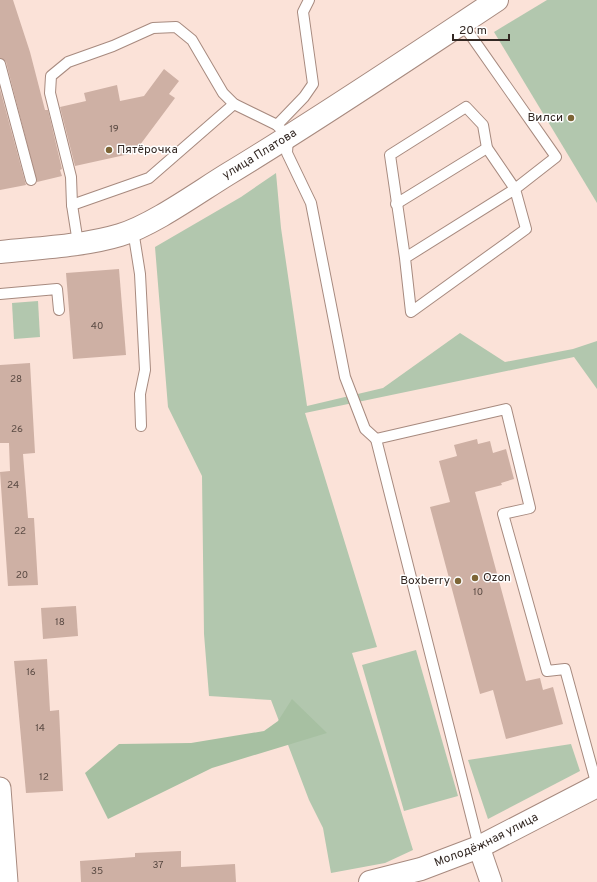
<svg xmlns="http://www.w3.org/2000/svg" width="597" height="882" font-family="Overpass,sans-serif">
	<style>
		.green { fill: #b2c7ae }
		.forest { fill: #a7c0a2 }
		.building { fill: #ceb0a4 }
		.lines { fill: none; stroke-linecap: round; stroke-linejoin: round }
		.service-casing { stroke: #a78a7f; stroke-width: 12 }
		.minor-casing { stroke: #a78a7f; stroke-width: 23 }
		.tertiary-casing { stroke: #a78a7f; stroke-width: 24 }
		.service { stroke: #fff; stroke-width: 10 }
		.minor { stroke: #fff; stroke-width: 21 }
		.tertiary { stroke: #fff; stroke-width: 22 }
		.poi-dot { fill: #7d6536; stroke: #fff; stroke-width: 1.5 }
		.labels { text-anchor: middle; dominant-baseline: central; stroke-width: 3; stroke-linejoin: round; paint-order: stroke }
		.number-label { font-size: 10px; fill: #5a4a43 }
		.poi-label { font-size: 12px; fill: #332823; stroke: #fff; text-anchor: end }
		.street-label { font-size: 12px; fill: #332823; stroke: #fff }
	</style>
	<rect width="100%" height="100%" fill="#fbe2d8"/>
	<g class="green">
		<polygon points="547,0 597,0 597,203 494,32"/>
		<polygon points="276,173 281,228 307,406 383,388 460,333 505,362 573,349 597,341 597,389 574,357 305,413 377,647 352,653 413,850 385,863 331,873 323,828 309,800 271,700 209,696 204,634 202,476 168,407 155,247 241,197"/>
		<polygon points="38,301 40,337 14,339 12,303"/>
		<polygon points="416,650 458,796 404,811 362,665"/>
		<polygon points="571,744 580,771 488,819 468,760"/>
	</g>
	<polygon class="forest" points="292,699 327,733 212,768 108,819 85,773 119,744 191,743 264,731 278,721"/>
	<g class="building">
		<polygon points="0,0 13,0 30,52 45,110 48,110 62,169 60,170 62,176 37,182 6,62 0,58"/>
		<polygon points="164,69 179,81 169,94 175,98 134,153 75,166 60,107 86,101 84,93 117,85 120,101 144,96"/>
		<polygon points="0,89 26,185 0,190"/>
		<polygon points="119,269 126,355 73,359 66,273"/>
		<polygon points="30,363 35,453 23,454 28,518 34,518 38,585 8,586 0,472 10,471 9,443 0,443 0,365"/>
		<polygon points="477,439 478,444 490,441 493,453 506,449 514,479 501,483 502,485 475,492 526,681 540,678 543,690 553,687 563,724 506,739 493,690 480,694 430,507 450,502 439,461 457,456 454,445"/>
		<polygon points="76,606 78,636 43,639 41,608"/>
		<polygon points="47,659 50,711 59,710 63,791 26,793 14,661"/>
		<polygon points="181,851 181,867 235,864 236,882 81,882 80,861 135,857 135,853"/>
	</g>
	<g class="lines">
		<g class="service-casing">
			<g id="service">
				<polyline points="309,0 303,12 313,84 304,97 277,125 288,137 287,153 311,203 345,377 365,429 376,439"/>
				<polyline points="0,64 31,180"/>
				<polyline points="396,204 487,148"/>
				<polyline points="72,205 149,178 234,104"/>
				<polyline points="133,230 140,274 145,370 140,394 141,426"/>
				<polyline points="78,243 72,205 71,177 50,93 51,76 68,62 113,46 153,28 176,27 192,40 223,93 234,104 277,125"/>
				<polyline points="405,258 411,312 526,229 515,189 487,148 483,125 466,107 390,155 405,258 515,189 556,157 462,23"/>
				<polyline points="0,294 57,289 59,310"/>
				<polyline points="479,847 376,439 506,409 530,508 503,514 547,671 565,669 597,786"/>
			</g>
		</g>
		<g class="minor-casing">
			<g id="minor">
				<polyline points="0,788 7,882"/>
				<polyline points="479,847 491,882"/>
			</g>
		</g>
		<g class="tertiary-casing">
			<g id="tertiary">
				<path id="s1" d="M0,252C37,248 84,246 120,235C153,225 197,193 228,174C319,119 408,59 497,0"/>
				<path id="s2" d="M370,882L421,869L479,847L597,786"/>
			</g>
		</g>
		<use href="#service" class="service"/>
		<use href="#minor" class="minor"/>
		<use href="#tertiary" class="tertiary"/>
	</g>
	<g class="poi-dot">
		<circle cx="571" cy="118" r="4"/>
		<circle cx="109" cy="150" r="4"/>
		<circle cx="475" cy="578" r="4"/>
		<circle cx="458" cy="581" r="4"/>
	</g>
	<g class="labels">
		<g class="number-label">
			<text x="114" y="129">19</text>
			<text x="97" y="326">40</text>
			<text x="16" y="379">28</text>
			<text x="17" y="429">26</text>
			<text x="13" y="485">24</text>
			<text x="20" y="531">22</text>
			<text x="22" y="575">20</text>
			<text x="478" y="592">10</text>
			<text x="60" y="622">18</text>
			<text x="31" y="672">16</text>
			<text x="40" y="728">14</text>
			<text x="44" y="777">12</text>
			<text x="158" y="865">37</text>
			<text x="97" y="871">35</text>
		</g>
		<g class="poi-label">
			<text x="563" y="118">Вилси</text>
			<text x="117" y="150" text-anchor="start">Пятёрочка</text>
			<text x="483" y="578" text-anchor="start">Ozon</text>
			<text x="450" y="581">Boxberry</text>
		</g>
		<g class="street-label">
			<text stroke="none"><textPath href="#s1" startOffset="283">улица Платова</textPath></text>
			<text stroke="none"><textPath href="#s2" startOffset="124">Молодёжная улица</textPath></text>
		</g>
	</g>
	<path d="M453 34v6h56v-6" fill="none" stroke="#332823" stroke-width="2"/>
	<text x="459" y="34" font-size="12" fill="#332823" stroke="#ffffff" stroke-width="3" paint-order="stroke">20 m</text>
</svg>
